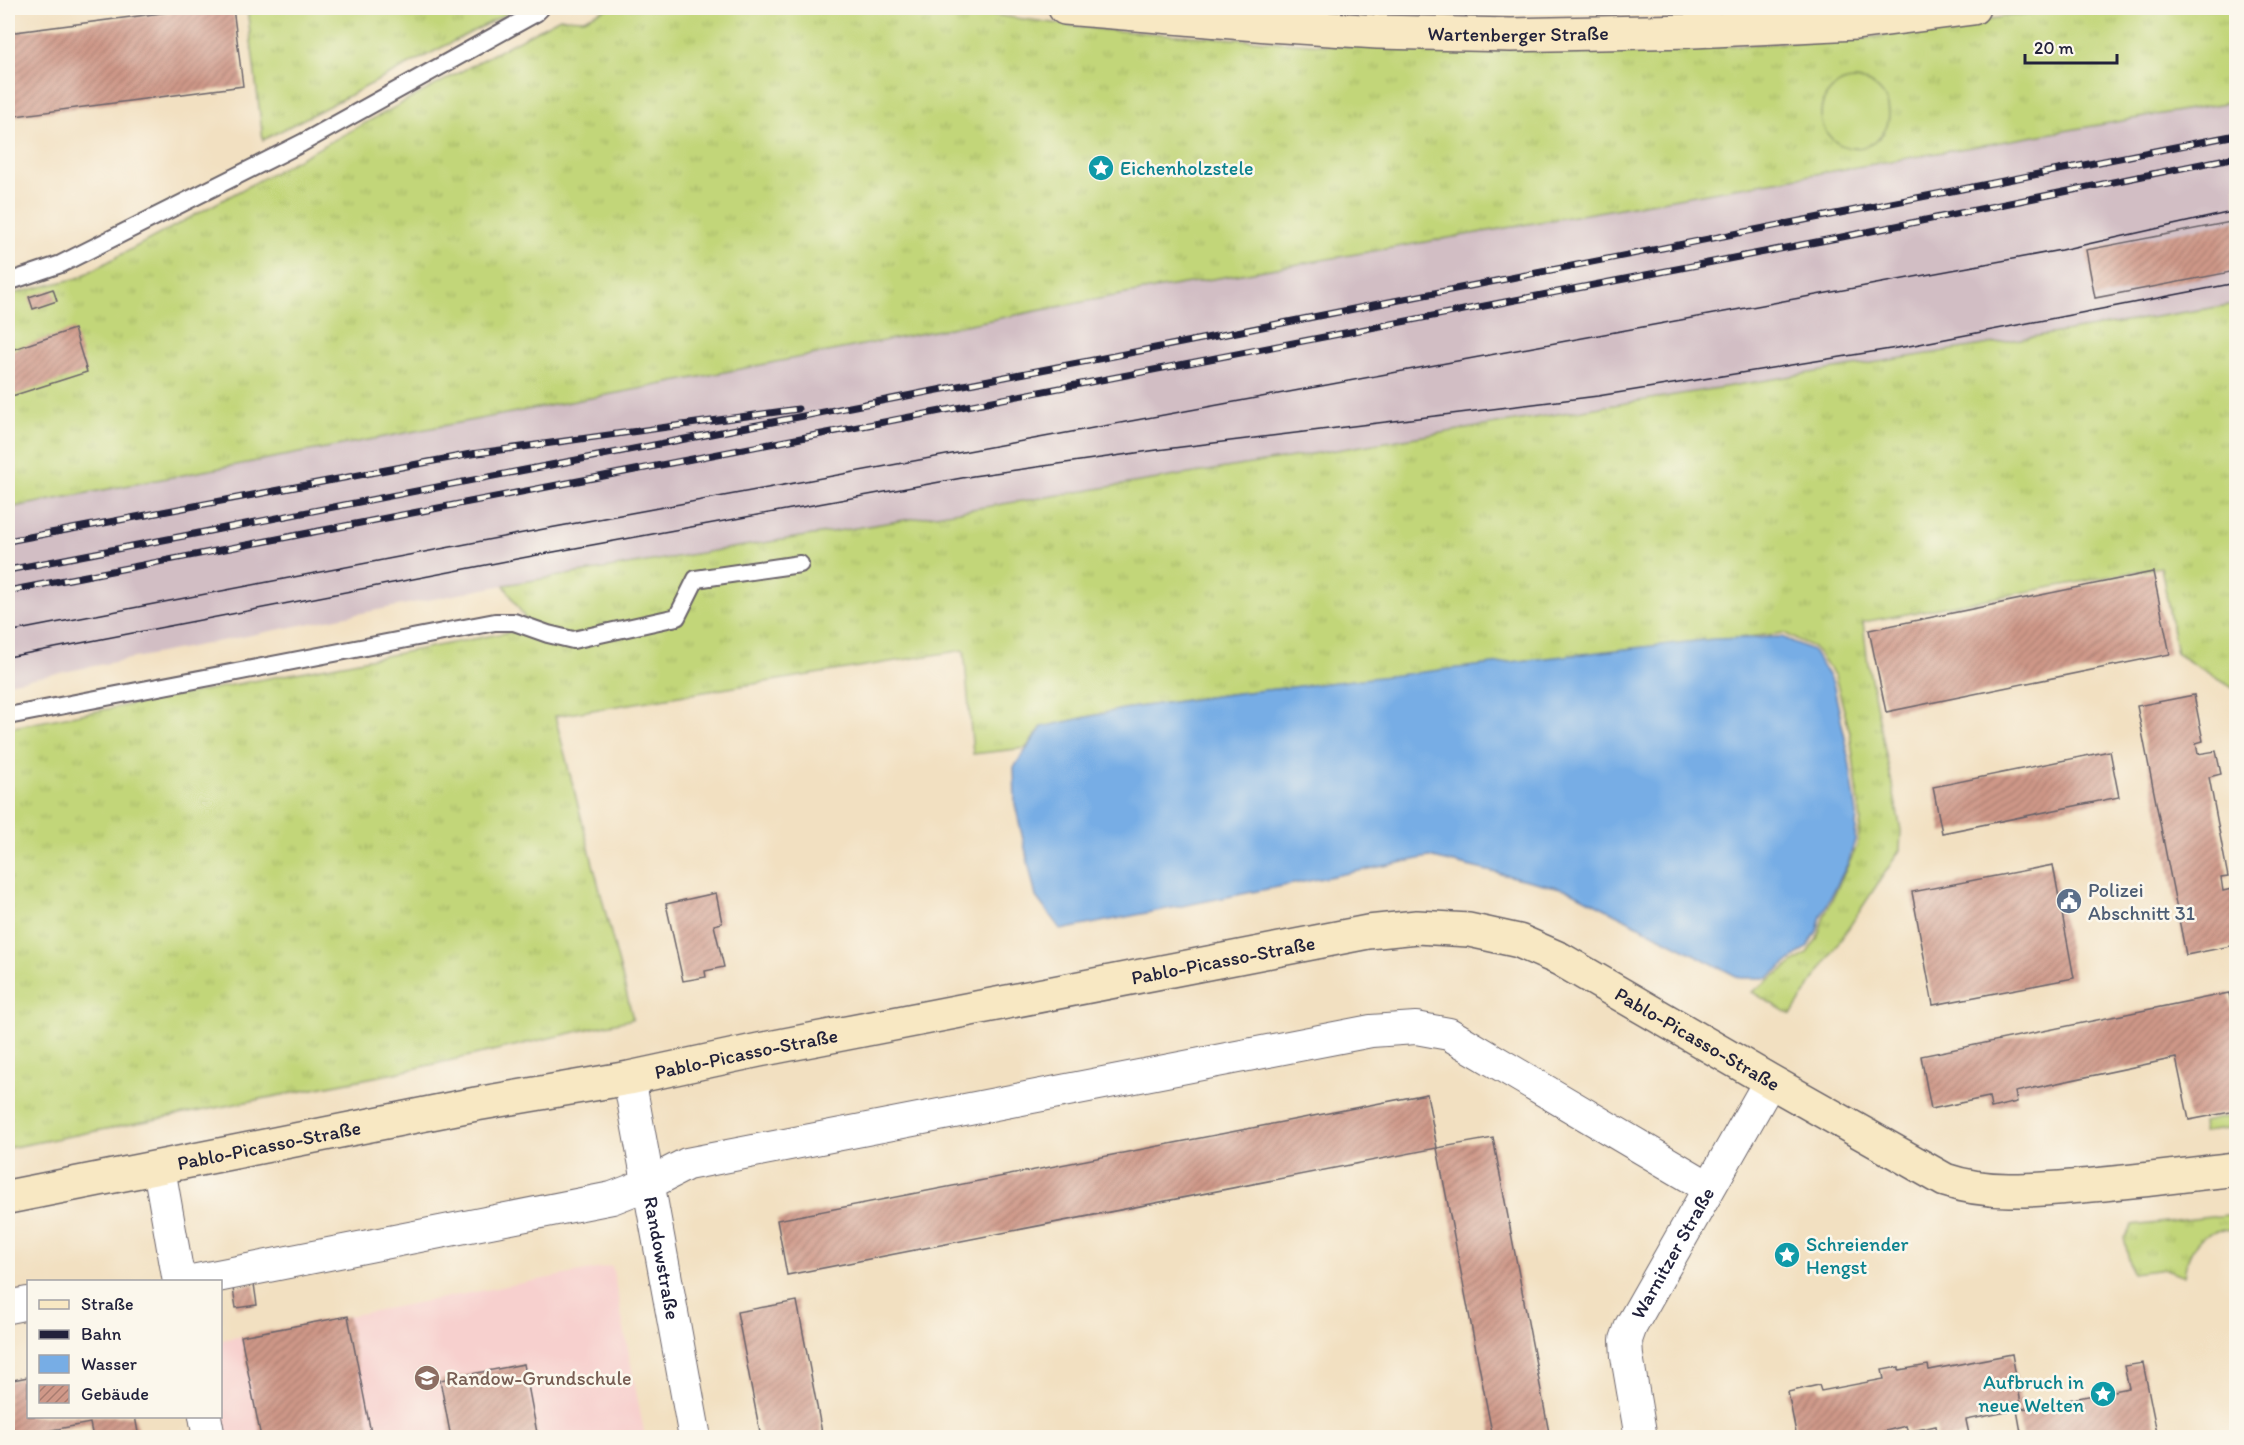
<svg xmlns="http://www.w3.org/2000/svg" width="2244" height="1445" font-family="Itim,sans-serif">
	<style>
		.built { fill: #f7d0ce }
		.railway { fill: #d2bec4 }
		.grass { fill: url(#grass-tufts); stroke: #727c5a; stroke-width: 1.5 }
		.garden { fill: #c2d679; stroke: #727c5a; stroke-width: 1.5 }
		.water { fill: #77ade5; stroke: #4c6890; stroke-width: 1.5 }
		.building { fill: url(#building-hatch) }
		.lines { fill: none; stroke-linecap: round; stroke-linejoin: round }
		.lane-casing { stroke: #6b646a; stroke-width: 20 }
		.street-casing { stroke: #6b646a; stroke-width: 34 }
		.secondary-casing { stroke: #6b646a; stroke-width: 36 }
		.lane { stroke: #fff; stroke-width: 16 }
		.street { stroke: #fff; stroke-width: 32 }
		.secondary { stroke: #f8e8c3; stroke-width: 33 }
		.tram { stroke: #22223b; stroke-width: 1.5 }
		.rail-casing { stroke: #22223b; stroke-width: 7 }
		.rail { stroke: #fbf7ec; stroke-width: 4.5; stroke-dasharray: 14; stroke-linecap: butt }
		.labels { text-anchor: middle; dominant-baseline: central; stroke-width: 5; stroke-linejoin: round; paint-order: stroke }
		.street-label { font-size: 20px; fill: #22223b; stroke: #fbf7ec }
		.culture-label { font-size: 20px; fill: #0d838f; stroke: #fbf7ec; text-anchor: start }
		.service-label { font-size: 20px; fill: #4e5e75; stroke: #fbf7ec; text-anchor: start }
		.education-label { font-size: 20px; fill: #785e54; stroke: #fbf7ec; text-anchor: start }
	</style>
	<defs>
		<pattern id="grass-tufts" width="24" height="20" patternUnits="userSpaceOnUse" patternTransform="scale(1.5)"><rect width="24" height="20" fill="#c2d679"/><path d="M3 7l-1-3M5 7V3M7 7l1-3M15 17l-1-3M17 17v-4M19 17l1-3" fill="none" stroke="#a6b76a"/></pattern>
		<pattern id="building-hatch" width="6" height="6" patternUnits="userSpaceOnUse" patternTransform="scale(1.5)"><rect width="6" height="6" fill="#cf9888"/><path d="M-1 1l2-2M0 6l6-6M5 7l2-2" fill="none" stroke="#a87c70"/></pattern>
	</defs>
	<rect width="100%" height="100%" fill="#fbf7ec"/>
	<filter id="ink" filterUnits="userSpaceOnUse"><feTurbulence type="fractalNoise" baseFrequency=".0167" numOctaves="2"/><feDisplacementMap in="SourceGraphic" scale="12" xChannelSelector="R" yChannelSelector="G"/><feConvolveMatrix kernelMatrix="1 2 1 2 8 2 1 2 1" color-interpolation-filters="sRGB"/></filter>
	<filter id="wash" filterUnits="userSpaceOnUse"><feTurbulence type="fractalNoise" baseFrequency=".008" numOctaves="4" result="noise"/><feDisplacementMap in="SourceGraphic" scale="24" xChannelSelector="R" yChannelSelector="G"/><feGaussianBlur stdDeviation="1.35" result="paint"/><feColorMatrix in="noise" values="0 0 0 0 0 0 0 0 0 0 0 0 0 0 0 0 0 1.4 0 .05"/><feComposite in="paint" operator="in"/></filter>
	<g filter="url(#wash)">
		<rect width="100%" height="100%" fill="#f2e0c1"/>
		<polygon class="built" points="612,1266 645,1437 222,1438 221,1340"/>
		<polygon class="railway" points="2236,101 2236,304 504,585 8,683 8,508 628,391 1103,298"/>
		<g class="grass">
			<polygon points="247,8 518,8 263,140"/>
			<polygon points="608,8 940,8 1106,30 1342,46 1509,49 1680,48 1860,39 2062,8 2236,8 2236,101 1103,298 628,391 8,508 8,295 78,278 560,18 584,19"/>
			<polygon points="2236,304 2236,690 2177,654 2161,567 1863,622 1868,664 1901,830 1900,850 1791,1015 1752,992 1807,953 1817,939 1824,916 1857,846 1861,820 1850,733 1835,676 1813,647 1784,633 1230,694 1123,709 1042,727 1026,748 973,754 964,650 555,716 633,1019 395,1073 8,1148 8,728 531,628 504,585"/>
			<polygon points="2236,1115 2236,1128 2203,1132 2202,1122"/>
			<path d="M2236,1214V1232C2205,1224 2188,1246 2184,1276L2166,1269L2132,1273L2124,1238L2132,1226Z"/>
		</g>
		<circle class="garden" cx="1855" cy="114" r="34"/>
		<polygon class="water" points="1782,637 1812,650 1833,683 1847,747 1857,815 1855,840 1848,863 1821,916 1817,931 1808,946 1768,978 1740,978 1569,890 1429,857 1061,930 1036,897 1015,804 1014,767 1042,727 1123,709 1230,694 1713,639"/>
		<g id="blocks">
			<g class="building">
				<polygon points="200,8 233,8 243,86 8,117 8,33"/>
				<polygon points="2236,221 2236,271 2095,298 2086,250"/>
				<polygon points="53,289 57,301 33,309 29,297"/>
				<polygon points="74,329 87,372 12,396 8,382 8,351"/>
				<polygon points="2153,572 2170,654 1886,712 1869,630"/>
				<polygon points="2194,695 2203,741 2196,743 2198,754 2216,751 2221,774 2209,777 2228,877 2221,878 2223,891 2236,888 2236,912 2235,913 2236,945 2186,955 2137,706"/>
				<polygon points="2110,751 2119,797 1942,833 1933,787"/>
				<polygon points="2053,865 2074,978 1933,1005 1912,892"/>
				<polygon points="716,893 722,923 714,925 724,967 705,971 706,977 683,981 666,904"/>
				<polygon points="2229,993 2236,1029 2236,1111 2189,1120 2176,1058 2015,1092 2017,1102 1991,1108 1989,1097 1931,1109 1921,1056"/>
				<polygon points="1427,1094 1437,1148 787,1275 777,1220"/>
				<polygon points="1493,1138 1550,1438 1493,1438 1437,1148"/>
				<polygon points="254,1284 257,1305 236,1308 233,1288"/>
				<polygon points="797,1301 823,1438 761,1438 737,1312"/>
				<polygon points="348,1316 372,1438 261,1438 241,1336"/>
				<polygon points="2012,1354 2022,1409 2129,1388 2124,1366 2143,1363 2158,1438 2022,1438 2017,1410 1966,1420 1969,1434 1954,1438 1938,1438 1936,1426 1908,1432 1906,1426 1881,1432 1882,1437 1877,1438 1797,1438 1788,1392 1819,1385 1821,1391 1884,1379 1882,1370 1899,1367 1899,1370 1928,1365 1929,1370"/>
				<polygon points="524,1364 538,1438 451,1438 440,1380"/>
				<polygon points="28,1377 28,1416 135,1416 139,1438 93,1438 90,1423 8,1438 8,1381"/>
			</g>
		</g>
	</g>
	<g filter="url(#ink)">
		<use href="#blocks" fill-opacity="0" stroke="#6b646a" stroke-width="1.5"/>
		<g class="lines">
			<g class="lane-casing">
				<g id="lane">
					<polyline points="8,282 61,264 302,143 536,13 541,8"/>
					<polyline points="8,716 495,622 514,622 548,634 573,640 677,617 696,579 800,564"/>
				</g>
			</g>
			<g class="street-casing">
				<g id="street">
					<path id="s1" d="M629,1078L695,1438"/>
					<polyline points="159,1168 179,1282"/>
					<polyline points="187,1282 612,1198 648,1184 687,1164 1371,1031 1416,1028 1449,1034 1708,1187"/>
					<polyline points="8,1307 28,1303"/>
					<polyline points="205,1416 209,1438"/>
					<path id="s2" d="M1641,1438L1627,1356L1626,1340L1631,1326L1770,1081"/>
				</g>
			</g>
			<g class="secondary-casing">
				<g id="secondary">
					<path id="s3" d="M1065,8L1268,25L1378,32L1511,35L1693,31L1856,23L1973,8"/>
					<path id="s4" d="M8,1197L476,1104L629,1078L759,1050L1368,932L1417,927L1469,930L1519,941L1560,959L1770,1081L1945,1180C1989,1195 2035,1190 2081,1186C2133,1182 2185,1175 2236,1169"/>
				</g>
			</g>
			<use href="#lane" class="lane"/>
			<use href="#street" class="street"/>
			<use href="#secondary" class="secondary"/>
			<g class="tram">
				<polyline points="8,632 544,529 2061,250 2236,211"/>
				<polyline points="8,657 548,553 973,476 1157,450 1598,396 1909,346 2236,283"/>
			</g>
			<g class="rail-casing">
				<g id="rail">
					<polyline points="8,541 471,454 798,409"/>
					<polyline points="8,570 1181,343 2236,135"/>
					<polyline points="8,591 1837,238 2236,157"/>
				</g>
			</g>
			<use href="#rail" class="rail"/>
		</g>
	</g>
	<defs>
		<g id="sight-disc" transform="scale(1.35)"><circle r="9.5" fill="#0f9aa8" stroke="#fbf7ec"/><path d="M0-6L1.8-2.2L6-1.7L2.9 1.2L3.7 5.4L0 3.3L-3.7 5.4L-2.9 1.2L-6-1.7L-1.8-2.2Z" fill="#fff"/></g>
		<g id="civic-disc" transform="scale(1.35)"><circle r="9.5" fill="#5c6f8a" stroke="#fbf7ec"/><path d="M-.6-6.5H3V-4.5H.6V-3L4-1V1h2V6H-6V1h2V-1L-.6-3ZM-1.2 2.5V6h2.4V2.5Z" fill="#fff"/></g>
		<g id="school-disc" transform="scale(1.35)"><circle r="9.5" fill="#8d6e63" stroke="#fbf7ec"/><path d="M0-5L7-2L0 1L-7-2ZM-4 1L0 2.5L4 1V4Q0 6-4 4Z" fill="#fff"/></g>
	</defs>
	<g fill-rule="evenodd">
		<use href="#sight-disc" x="1101" y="168"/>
		<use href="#civic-disc" x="2069" y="901"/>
		<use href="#sight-disc" x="1787" y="1255"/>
		<use href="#school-disc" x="427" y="1378"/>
		<use href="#sight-disc" x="2103" y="1394"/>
	</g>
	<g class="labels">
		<g class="street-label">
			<text stroke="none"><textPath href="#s3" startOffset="454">Wartenberger Straße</textPath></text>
			<text stroke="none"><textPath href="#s4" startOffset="1238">Pablo-Picasso-Straße</textPath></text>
			<text stroke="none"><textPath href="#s4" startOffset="1742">Pablo-Picasso-Straße</textPath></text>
			<text stroke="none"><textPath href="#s4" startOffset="752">Pablo-Picasso-Straße</textPath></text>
			<text stroke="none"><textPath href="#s4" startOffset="266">Pablo-Picasso-Straße</textPath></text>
			<text stroke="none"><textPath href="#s2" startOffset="198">Warnitzer Straße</textPath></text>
			<text stroke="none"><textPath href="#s1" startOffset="183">Randowstraße</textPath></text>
		</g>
		<g class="culture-label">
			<text x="1120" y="168">Eichenholzstele</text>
			<text x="1806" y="1244">Schreiender<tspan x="1806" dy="23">Hengst</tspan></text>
			<text x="2084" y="1382" text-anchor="end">Aufbruch in<tspan x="2084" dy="23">neue Welten</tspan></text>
		</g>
		<g class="service-label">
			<text x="2088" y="890">Polizei<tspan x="2088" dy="23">Abschnitt 31</tspan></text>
		</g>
		<g class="education-label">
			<text x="446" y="1378">Randow-Grundschule</text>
		</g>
	</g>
	<rect width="2244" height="1445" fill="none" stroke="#fbf7ec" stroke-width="30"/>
	<rect x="27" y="1280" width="195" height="138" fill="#fbf7ec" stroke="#a4a2a5" stroke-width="1.5"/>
	<rect x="39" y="1300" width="30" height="9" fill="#f8e8c3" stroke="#a4a2a5" stroke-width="1.5"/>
	<text x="81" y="1310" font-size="18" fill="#22223b">Straße</text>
	<rect x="39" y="1330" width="30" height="9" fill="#22223b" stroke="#a4a2a5" stroke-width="1.5"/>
	<text x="81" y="1340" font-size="18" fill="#22223b">Bahn</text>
	<rect x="39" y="1355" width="30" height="18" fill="#77ade5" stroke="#a4a2a5" stroke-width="1.5"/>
	<text x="81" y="1370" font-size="18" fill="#22223b">Wasser</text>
	<rect x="39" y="1385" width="30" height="18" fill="url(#building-hatch)" stroke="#a4a2a5" stroke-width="1.5"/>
	<text x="81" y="1400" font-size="18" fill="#22223b">Gebäude</text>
	<path d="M2025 54v9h92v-9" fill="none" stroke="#22223b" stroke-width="3"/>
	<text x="2034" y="54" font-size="18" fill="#22223b" stroke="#fbf7ec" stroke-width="4.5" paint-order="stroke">20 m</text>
</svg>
